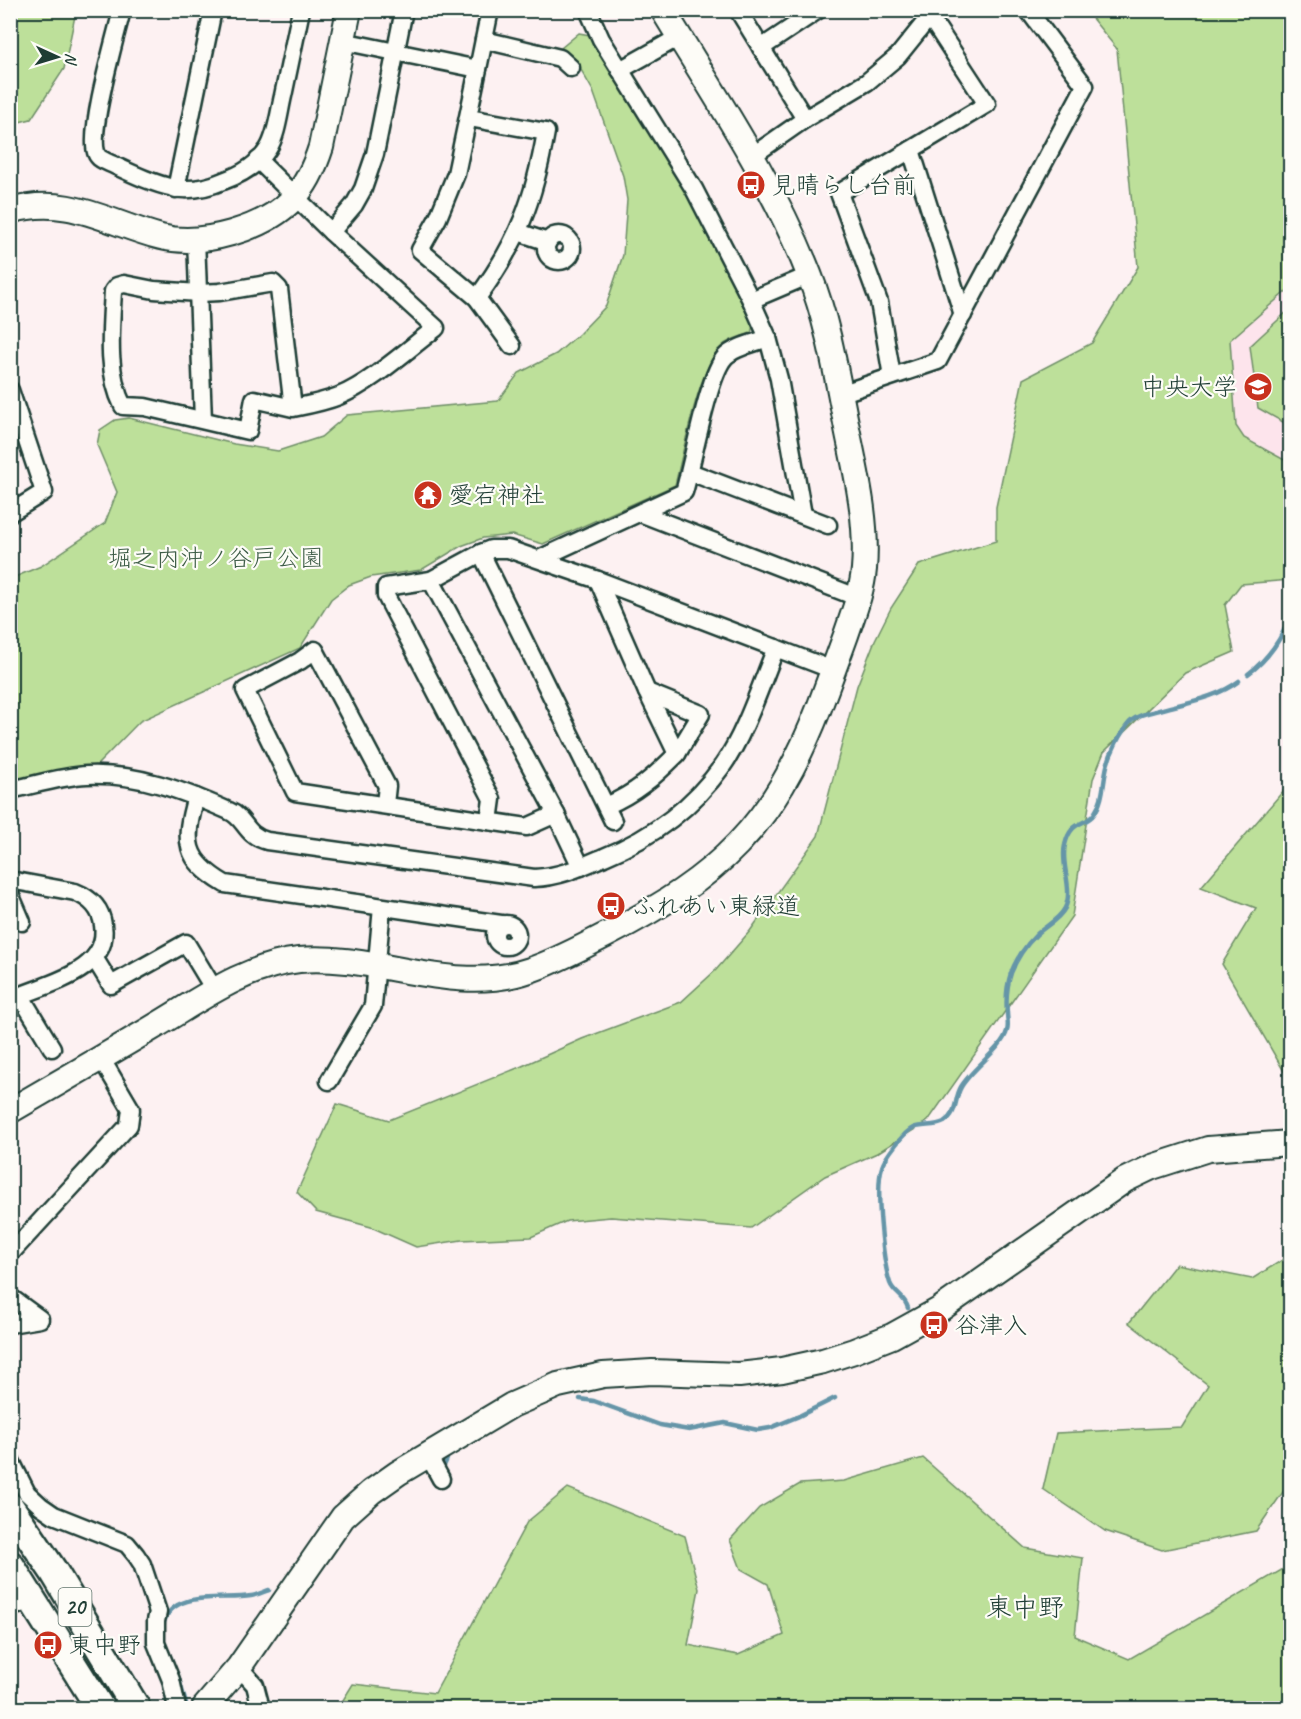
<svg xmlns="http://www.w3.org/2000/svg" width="1301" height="1719" font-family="Caveat,'Klee One',sans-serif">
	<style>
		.built { fill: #fde4ec }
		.green { fill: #bde09a; stroke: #6e8e67; stroke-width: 1.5 }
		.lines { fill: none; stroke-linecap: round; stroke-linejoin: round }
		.stream { stroke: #6595a8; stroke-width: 4.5 }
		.street-casing { stroke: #1f3d34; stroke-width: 21 }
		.secondary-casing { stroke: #1f3d34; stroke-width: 28 }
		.primary-casing { stroke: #1f3d34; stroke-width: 32 }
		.street { stroke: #fdfcf7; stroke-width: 16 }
		.secondary { stroke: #fdfcf7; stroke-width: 24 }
		.primary { stroke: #fdfcf7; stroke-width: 27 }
		.labels { text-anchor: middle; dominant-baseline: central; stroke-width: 4.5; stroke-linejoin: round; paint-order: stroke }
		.shield { fill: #fdfcf7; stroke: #62766e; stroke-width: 1.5 }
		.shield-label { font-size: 22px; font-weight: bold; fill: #1f3d34 }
		.poi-label { font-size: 24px; fill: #1f3d34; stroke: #fdfcf7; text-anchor: start }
		.park-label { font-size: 24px; fill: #3f5e48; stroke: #fdfcf7 }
		.neighbourhood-label { font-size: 26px; fill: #1f3d34; stroke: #fdfcf7 }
	</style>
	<rect width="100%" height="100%" fill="#fdf1f2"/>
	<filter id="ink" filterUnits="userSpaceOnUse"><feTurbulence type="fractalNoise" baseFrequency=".0167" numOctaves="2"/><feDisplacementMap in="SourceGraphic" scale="12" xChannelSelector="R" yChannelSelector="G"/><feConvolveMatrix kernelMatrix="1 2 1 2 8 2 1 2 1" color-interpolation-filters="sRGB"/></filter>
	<g filter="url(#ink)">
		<polygon class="built" points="1290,267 1290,471 1231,438 1219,337"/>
		<g class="green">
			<polygon points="11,10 76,11 64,69 31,119 11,124"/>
			<polygon points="1086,11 1290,11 1290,288 1230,340 1236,426 1244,438 1290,463 1290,580 1241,584 1225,605 1234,652 1185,673 1104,752 1093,779 1072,916 928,1121 877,1153 825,1176 751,1228 611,1217 567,1221 531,1237 462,1240 416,1247 371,1227 316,1212 297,1192 337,1104 389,1120 520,1067 582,1039 681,1002 716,970 750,931 818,836 857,686 875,640 891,608 919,565 996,541 996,507 1023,379 1092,343 1138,267 1117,49"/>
			<path d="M579,33L590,35L687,194L704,224L753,326L751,333C740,337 729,339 721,347C698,369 684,451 675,485L543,544L512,535L483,538L461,546L421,570L371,577L349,585L331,599L300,648L140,721L97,765L11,781L10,579L41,566L105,523L117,492L97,445L100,430L115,420L129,418L234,444L278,451L321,437L347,415L498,401L519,373L556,354L579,334L606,306L623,255L627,200L623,176L593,91L576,61L561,48Z"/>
			<polygon points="1290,309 1290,426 1258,408 1250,346"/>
			<polygon points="1290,783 1290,1074 1285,1073 1222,964 1256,908 1201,887"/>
			<polygon points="1290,1255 1290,1482 1256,1531 1162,1550 1105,1531 1043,1489 1056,1433 1182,1427 1208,1385 1129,1323 1176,1264 1252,1279"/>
			<polygon points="923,1458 1025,1548 1083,1558 1075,1636 1129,1659 1290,1565 1290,1708 338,1708 353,1684 435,1693 527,1522 568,1488 685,1536 699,1589 688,1645 738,1655 784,1635 768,1584 741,1569 730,1540 759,1508 800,1484 844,1481"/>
		</g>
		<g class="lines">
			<g class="stream">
				<path d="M1248,674C1267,660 1284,637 1290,614"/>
				<path d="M908,1308C904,1295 894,1294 890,1283C883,1262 875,1187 882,1167C885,1157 904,1132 913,1128C922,1124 935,1127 944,1122C958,1113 954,1099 961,1087C972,1068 1002,1049 1007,1031C1009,1026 1007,1018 1007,1013C1006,1001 1007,985 1011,973C1016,960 1026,945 1036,935C1045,926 1059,920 1065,908C1074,889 1060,864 1065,845C1071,819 1086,826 1094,814C1104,800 1103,782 1107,766C1111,752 1120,733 1130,722C1138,714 1152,712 1163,709C1188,702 1218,697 1239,681"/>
				<polyline points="580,1399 594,1401 660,1425 689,1430 725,1423 758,1430 770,1428 797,1417 835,1398"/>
				<polyline points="442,1470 447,1459"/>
				<path d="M164,1623C172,1589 225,1601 251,1596C257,1595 263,1592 269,1590"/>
				<polyline points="179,1679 186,1704"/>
			</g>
			<g class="street-casing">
				<g id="street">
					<path d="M122,10C115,39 89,128 96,152C97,157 101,159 105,161C127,171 150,183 174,188C191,191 207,188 223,181C240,175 258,165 268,149C277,135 279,113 283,96C289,68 295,39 301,10"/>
					<polyline points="588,10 601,39 694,189 751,300 768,338 779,379 803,515"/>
					<polyline points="738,10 805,119"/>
					<polyline points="484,40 560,58 571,68"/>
					<polyline points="342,41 478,69 490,10"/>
					<polyline points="761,48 818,10"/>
					<polyline points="478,69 456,174 438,218 420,250 477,298 512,346"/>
					<polyline points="620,70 679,37"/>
					<path d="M469,118L546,132C534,200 518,243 477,298"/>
					<polyline points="911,150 963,315"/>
					<polyline points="752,156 805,119 867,82 898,56 935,10"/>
					<polyline points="258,160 331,232 354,205 363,189 375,154 404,10"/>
					<polyline points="176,189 213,10"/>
					<polyline points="518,232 548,242"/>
					<circle cx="559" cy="248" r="13"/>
					<polyline points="196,239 203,420"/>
					<polyline points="751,300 810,275"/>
					<polyline points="892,376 879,302 839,193 987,104 930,17"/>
					<polyline points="10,390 44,492 10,513"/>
					<polyline points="840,394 938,361 1085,86 1028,10"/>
					<path d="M293,408L254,399L248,431L145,407L123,406C106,373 111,328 113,291L117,286L124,284L154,290L199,293L220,292L273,283L279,289L293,408C308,405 324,402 339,396C371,383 408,349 436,328L331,232"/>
					<polyline points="690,472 828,525"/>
					<polyline points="640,513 859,598"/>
					<polyline points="481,553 613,821"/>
					<path d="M539,559L684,492C693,463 708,375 725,357C734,347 755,343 768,338"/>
					<polyline points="431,580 556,814 581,867"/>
					<path d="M598,580L647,692L677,754C654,777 636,793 606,806"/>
					<polyline points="647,692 701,714 677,754"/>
					<path d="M10,790C34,785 63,776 87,775C138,773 184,791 229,811C246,818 244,835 267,841L534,878C560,877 581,867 604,857C651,838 693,807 723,765C745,734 761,684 776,648"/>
					<path d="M196,797C183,841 184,860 225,884L501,924"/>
					<polyline points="385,804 387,786 315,650 300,661 245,690 295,792 527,827 556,814"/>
					<polyline points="489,821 492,799 386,596 386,587 431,580 481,553 491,549 508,549 598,580 833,670"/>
					<path d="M10,880L75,892C90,898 101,908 103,925C111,973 43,984 10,1000"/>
					<polyline points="10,894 22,922"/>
					<circle cx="506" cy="935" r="11"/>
					<polyline points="95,959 111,985 186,943 215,991"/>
					<polyline points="20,995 52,1048"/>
					<polyline points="329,1081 373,1006 382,907"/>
					<polyline points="10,1254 129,1125 131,1109 101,1058"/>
					<polyline points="10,1297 40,1319 10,1324"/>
					<polyline points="428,1455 441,1479"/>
					<polyline points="10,1459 27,1493 41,1506 54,1515 127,1544 136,1555 142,1564 158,1612 156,1621 156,1643 171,1680 177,1708"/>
					<polyline points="10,1606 18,1605 32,1598"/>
					<polyline points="239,1667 255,1685 261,1708"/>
				</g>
			</g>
			<g class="secondary-casing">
				<g id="secondary">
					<path d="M10,211C68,194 107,223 161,237C202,247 264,229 293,199C307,184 315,166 321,147L349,10"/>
					<path d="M10,1111C58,1083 105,1056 152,1028C198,1001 244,966 299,960C376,953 453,997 530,970C557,961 582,947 608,934C719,877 773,826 819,708C828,684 837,660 846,635C853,614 862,592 864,569C868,523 857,477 848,433C837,379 829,324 809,274C772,180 715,96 663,10"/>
					<polyline points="204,1708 239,1667 343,1517 371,1492 398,1473 512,1405 558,1385 603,1375 652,1372 739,1375 782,1370 823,1361 854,1351 892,1336 939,1310 1125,1180 1152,1167 1208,1149 1290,1143"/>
				</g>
			</g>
			<g class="primary-casing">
				<g id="primary">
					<polyline points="10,1507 54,1572 136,1708"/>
					<polyline points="10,1565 100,1708"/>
				</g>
			</g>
			<use href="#street" class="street"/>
			<use href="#secondary" class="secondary"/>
			<use href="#primary" class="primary"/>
		</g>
	</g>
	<defs>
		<g id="bus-disc" transform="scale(1.5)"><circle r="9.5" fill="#c8321e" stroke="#fdfcf7"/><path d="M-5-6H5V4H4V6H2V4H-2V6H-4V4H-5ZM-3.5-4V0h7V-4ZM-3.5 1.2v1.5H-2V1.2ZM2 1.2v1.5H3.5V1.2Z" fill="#fff"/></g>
		<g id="university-disc" transform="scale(1.5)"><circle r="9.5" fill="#c8321e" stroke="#fdfcf7"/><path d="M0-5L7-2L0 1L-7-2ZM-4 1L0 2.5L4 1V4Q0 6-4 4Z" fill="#fff"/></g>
		<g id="temple-disc" transform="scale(1.5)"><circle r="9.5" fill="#c8321e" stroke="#fdfcf7"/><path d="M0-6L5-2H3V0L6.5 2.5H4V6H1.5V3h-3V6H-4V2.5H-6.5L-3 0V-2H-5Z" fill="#fff"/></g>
	</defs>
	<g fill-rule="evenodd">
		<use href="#bus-disc" x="751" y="185"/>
		<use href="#university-disc" x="1258" y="387"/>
		<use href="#temple-disc" x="428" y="495"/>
		<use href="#bus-disc" x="611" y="906"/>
		<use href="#bus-disc" x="934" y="1325"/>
		<use href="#bus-disc" x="48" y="1645"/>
	</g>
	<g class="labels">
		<rect class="shield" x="58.5" y="1588" width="33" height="38" rx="4.5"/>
		<g class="shield-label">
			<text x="75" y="1607">20</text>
		</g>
		<g class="poi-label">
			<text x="772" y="185">見晴らし台前</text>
			<text x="1237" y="387" text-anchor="end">中央大学</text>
			<text x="449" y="495">愛宕神社</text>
			<text x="632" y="906">ふれあい東緑道</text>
			<text x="955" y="1325">谷津入</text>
			<text x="69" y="1645">東中野</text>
		</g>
		<g class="park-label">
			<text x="216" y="558">堀之内沖ノ谷戸公園</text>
		</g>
		<g class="neighbourhood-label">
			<text x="1025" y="1607">東中野</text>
		</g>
	</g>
	<rect width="1301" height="1719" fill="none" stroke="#fdfcf7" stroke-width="36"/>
	<rect x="18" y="18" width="1265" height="1683" fill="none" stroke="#1f3d34" stroke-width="2" filter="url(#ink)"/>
	<g transform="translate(57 57) rotate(94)" stroke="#fdfcf7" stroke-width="4.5" paint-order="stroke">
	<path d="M0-4.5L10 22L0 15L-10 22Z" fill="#1f3d34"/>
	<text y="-9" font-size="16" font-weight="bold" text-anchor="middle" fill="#1f3d34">N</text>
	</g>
</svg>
